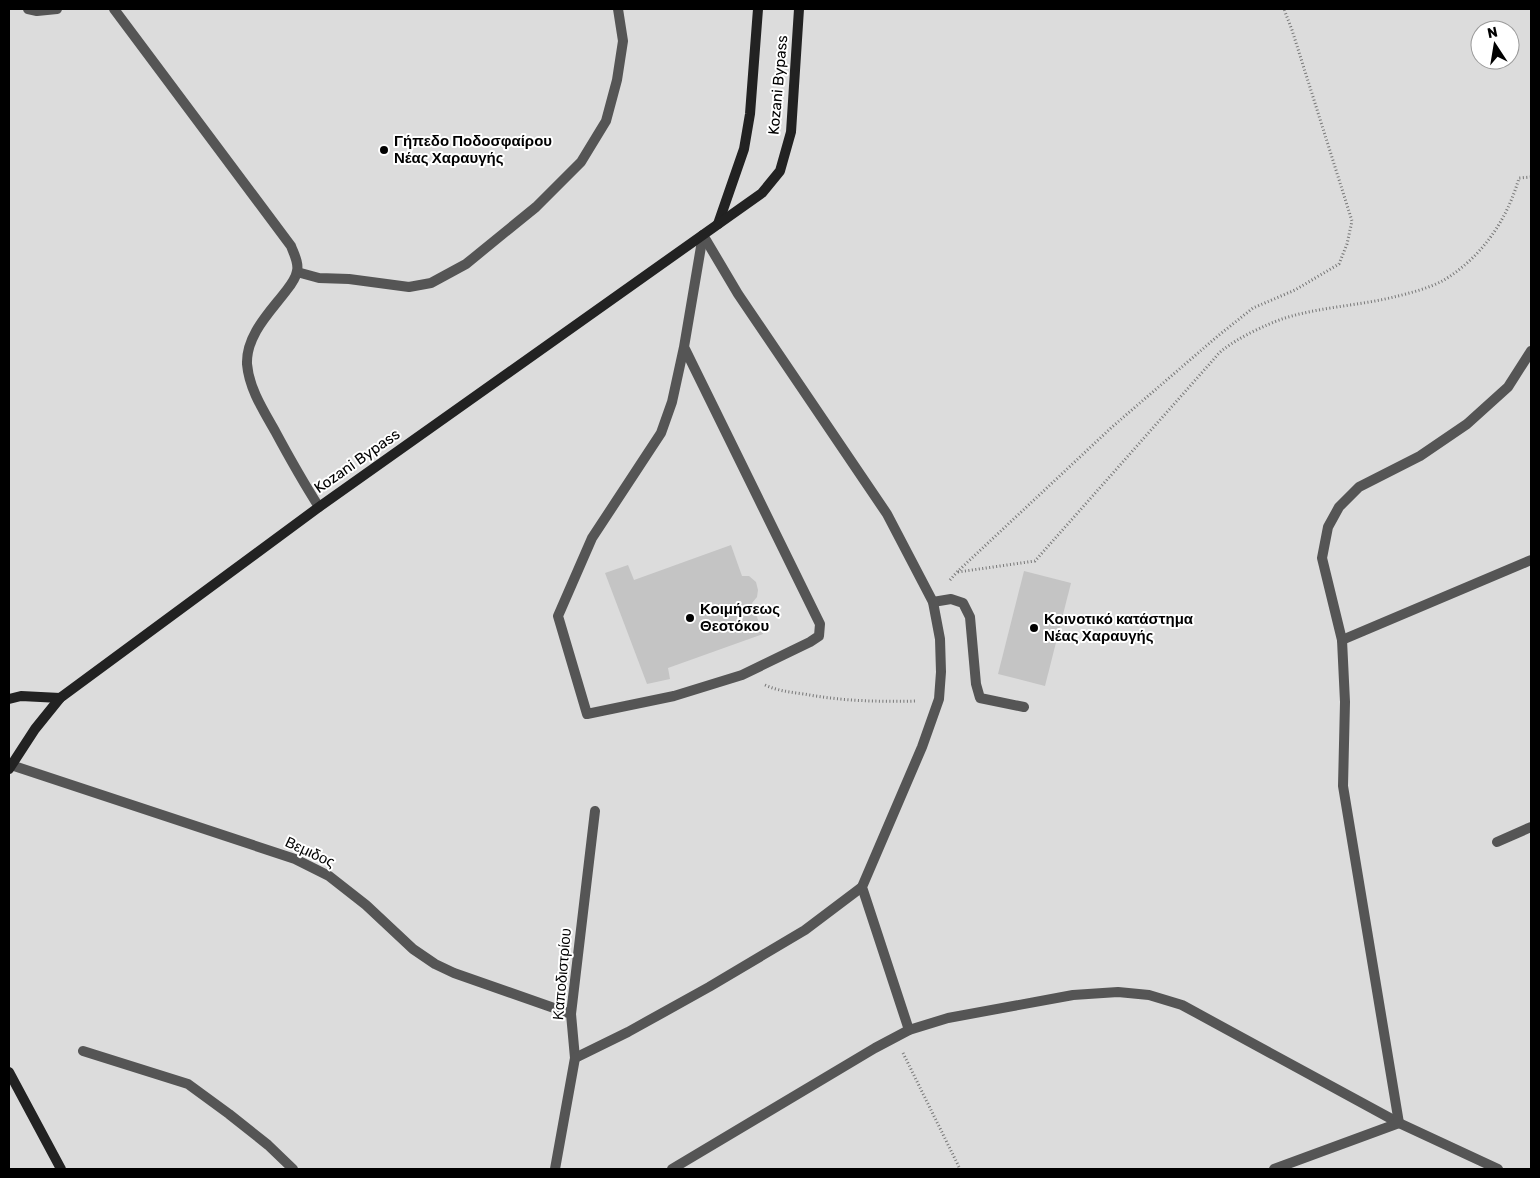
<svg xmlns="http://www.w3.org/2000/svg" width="1540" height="1178" font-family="Rubik,sans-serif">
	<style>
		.green { fill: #dcdcdc; fill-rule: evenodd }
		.building { fill: #c4c4c4 }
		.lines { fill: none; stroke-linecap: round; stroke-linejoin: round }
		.path { stroke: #777; stroke-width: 3; stroke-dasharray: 1 2.5; stroke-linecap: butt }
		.lane { stroke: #555; stroke-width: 10 }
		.street { stroke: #555; stroke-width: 10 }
		.secondary { stroke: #222; stroke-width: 10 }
		.poi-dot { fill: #000; stroke: #fff; stroke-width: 2 }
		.labels { text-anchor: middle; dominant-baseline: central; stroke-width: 4; stroke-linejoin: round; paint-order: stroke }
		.street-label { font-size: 15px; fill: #000; stroke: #fff }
		.poi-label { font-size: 15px; font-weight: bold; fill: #000; stroke: #fff; text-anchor: start }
	</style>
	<rect width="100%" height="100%" fill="#fff"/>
	<path class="green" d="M9,9H1531V1169H9ZM1480,30H1510V60H1480Z"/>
	<g class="building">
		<polygon points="731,545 742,576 749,576 756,582 758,590 757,597 752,603 763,634 668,668 670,679 647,684 605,573 628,565 634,580"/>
		<polygon points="1024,571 1071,583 1045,686 998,674"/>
	</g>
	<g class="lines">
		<g class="path">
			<path d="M958,572L1035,561L1206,368C1212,362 1217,354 1224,349C1238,338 1265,325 1282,319C1318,307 1357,306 1394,297C1410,293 1430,288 1444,280C1482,257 1507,220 1519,178L1531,177"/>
			<polyline points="950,580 957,572 1112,427 1219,335 1253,308 1295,290 1339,264 1347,244 1352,221 1292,30 1284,9"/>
			<path d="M765,685C778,691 790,692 804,694C841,701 879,702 917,701"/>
			<polyline points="903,1053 960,1169"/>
		</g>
		<g class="lane">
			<polyline points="28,9 37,11 57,9"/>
			<path d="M114,9L291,246C294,254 299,263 297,271C296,278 290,286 286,291C270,312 246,335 247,364C249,388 263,410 275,431C289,457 303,482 319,507"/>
			<polyline points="297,272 319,278 349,279 409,287 431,283 466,264 536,207 581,162 606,121 617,80 623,41 618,9"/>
			<polyline points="684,347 820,624 819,636 810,642 742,675 674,696 587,714 558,616 592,538 661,433 672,402 684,347 703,235"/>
			<polyline points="933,602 951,599 963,603 970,617 976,684 980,698 1024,707"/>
			<polyline points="571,1014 595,811"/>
		</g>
		<g class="street">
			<polyline points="703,235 738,294 887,514 933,602 940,639 941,672 939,699 922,747 862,887 909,1030"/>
			<polyline points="1342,640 1531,560"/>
			<polyline points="11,765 295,859 329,876 366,905 413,949 435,964 454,973 571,1014 575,1058 555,1169"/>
			<polyline points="1497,842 1531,827"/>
			<polyline points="83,1051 188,1084 229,1114 268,1145 293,1169"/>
			<polyline points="575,1058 628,1032 709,987 805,930 862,887"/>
			<polyline points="672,1169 875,1048 909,1030 948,1018 1073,995 1118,992 1149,995 1182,1005 1399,1123 1498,1169"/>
			<polyline points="1274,1169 1399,1123 1343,786 1345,702 1342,640 1322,558 1328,527 1339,507 1359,487 1420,456 1467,424 1508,387 1531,351"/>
		</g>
		<g class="secondary">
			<polyline points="718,224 744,149 750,114 758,9"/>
			<polyline points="9,699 21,696 60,698 319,507 762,193 780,171 791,132 799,9"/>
			<polyline points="9,769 35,729 60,698"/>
			<polyline points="9,1072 61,1169"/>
		</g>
	</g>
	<g class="poi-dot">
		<circle cx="384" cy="150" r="5"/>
		<circle cx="690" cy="618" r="5"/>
		<circle cx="1034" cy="628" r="5"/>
	</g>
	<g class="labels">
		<g class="street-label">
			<text transform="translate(778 85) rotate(-85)">Kozani Bypass</text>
			<text transform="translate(357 461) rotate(-35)">Kozani Bypass</text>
			<text transform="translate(310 852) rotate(25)">Βεμιδος</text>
			<text transform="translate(562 974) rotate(-85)">Καποδιστρίου</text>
		</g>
		<g class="poi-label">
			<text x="394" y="141">Γήπεδο Ποδοσφαίρου<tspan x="394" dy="17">Νέας Χαραυγής</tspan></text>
			<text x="700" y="609">Κοιμήσεως<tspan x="700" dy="17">Θεοτόκου</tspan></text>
			<text x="1044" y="619">Κοινοτικό κατάστημα<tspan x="1044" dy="17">Νέας Χαραυγής</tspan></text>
		</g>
	</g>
	<rect width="1540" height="1178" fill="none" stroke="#000000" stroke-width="20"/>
	<g transform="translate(1495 45) rotate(348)"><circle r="24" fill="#ffffff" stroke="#999999"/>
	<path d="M0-4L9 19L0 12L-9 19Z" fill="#000000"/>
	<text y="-8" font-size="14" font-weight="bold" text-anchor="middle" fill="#000000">N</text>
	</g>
</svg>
